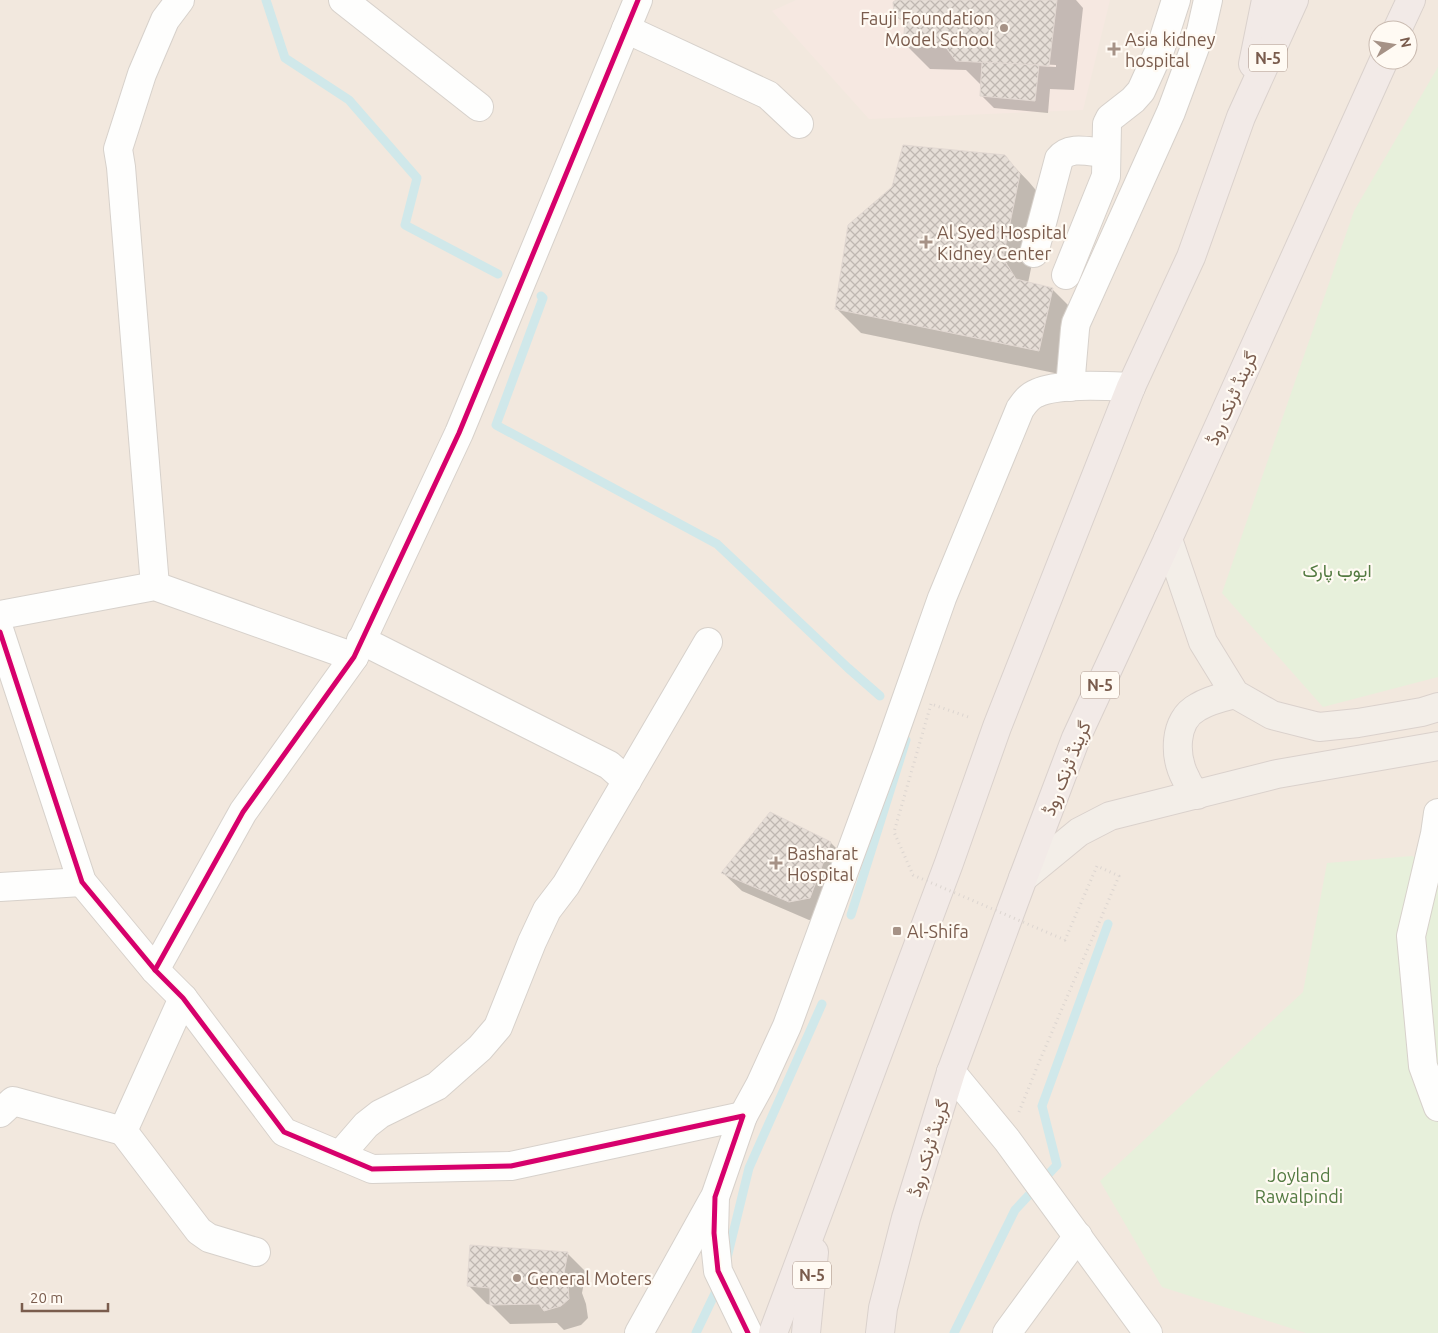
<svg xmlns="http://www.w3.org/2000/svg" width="1438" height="1333" font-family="Ubuntu,Vazirmatn,sans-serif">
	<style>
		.residential { fill: #f2e8de; fill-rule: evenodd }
		.commercial { fill: #f6e8e1 }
		.green { fill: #e7f0db }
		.shadow { fill: #0003; fill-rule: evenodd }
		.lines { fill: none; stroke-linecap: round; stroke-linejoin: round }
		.stream { stroke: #d0e8ea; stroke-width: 9 }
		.building { fill: url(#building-cross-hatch); stroke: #e2d8d2 }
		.minor-casing { stroke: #d7d1cb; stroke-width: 30 }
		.major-casing { stroke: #dad1cc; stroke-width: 30 }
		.highway-casing { stroke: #dad1cc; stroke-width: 30 }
		.path { stroke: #dcd5d0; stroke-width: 3; stroke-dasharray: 1 4; stroke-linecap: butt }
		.minor { stroke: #fefefd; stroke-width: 28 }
		.major { stroke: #f3eee8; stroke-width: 28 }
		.highway { stroke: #f2eae7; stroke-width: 28 }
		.path-bridge { stroke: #dcd5d0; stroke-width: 3; stroke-dasharray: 1 4; stroke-linecap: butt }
		.cycleway-casing { stroke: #fffaf3; stroke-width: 8 }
		.cycleway { stroke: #d6006c; stroke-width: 5 }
		.poi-dot { fill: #a69286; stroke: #fffaf3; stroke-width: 2 }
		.labels { text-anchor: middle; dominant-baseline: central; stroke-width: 4.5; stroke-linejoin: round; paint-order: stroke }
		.shield { fill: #fffaf3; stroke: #a28b7f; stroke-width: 1 }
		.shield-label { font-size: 16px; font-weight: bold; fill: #7a5c4d }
		.poi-label { font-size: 18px; fill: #7a5c4d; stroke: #fffaf3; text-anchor: start }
		.street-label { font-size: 18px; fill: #7a5c4d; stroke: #fffaf3 }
		.park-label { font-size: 18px; fill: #537a41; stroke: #fffaf3 }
	</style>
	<defs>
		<pattern id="building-cross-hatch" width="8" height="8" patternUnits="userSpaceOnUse" patternTransform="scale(1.25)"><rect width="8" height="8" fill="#e6ded7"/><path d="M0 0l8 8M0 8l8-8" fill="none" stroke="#bfb7b1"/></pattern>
	</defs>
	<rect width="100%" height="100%" fill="#f9f5f0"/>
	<path class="residential" d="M0,0H1438V1333H0ZM1378,30H1408V60H1378Z"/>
	<polygon class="commercial" points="796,0 1110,0 1083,110 869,119 772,11"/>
	<g class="green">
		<polygon points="1438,67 1438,677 1323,707 1222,593 1354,211"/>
		<polygon points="1412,856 1438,868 1438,1333 1306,1333 1162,1287 1100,1181 1303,992 1327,863"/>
	</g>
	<g class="shadow">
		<path d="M898,0H1076L1083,8L1074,90L1050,89L1048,113L994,108L981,95L982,86L966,70L930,69L905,44L906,25L895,14ZM1036,64L1056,65V67L1039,66Z"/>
		<polygon points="1004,156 1029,182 1045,201 1028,283 1052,289 1077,314 1064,375 861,333 836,308"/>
		<polygon points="771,813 831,843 850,862 828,917 809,920 742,891 723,873"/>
		<polygon points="567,1253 586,1272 582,1293 586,1304 588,1318 581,1325 564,1330 557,1323 510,1324 491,1305 487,1304 468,1285"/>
	</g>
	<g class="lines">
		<g class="stream">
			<polyline points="266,0 285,58 349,100 417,178 405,225 498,274"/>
			<polyline points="541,296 543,298 496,425 717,544 848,668 880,696"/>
			<polyline points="851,915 906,740"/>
			<polyline points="727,1258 749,1168 822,1004"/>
			<polyline points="696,1333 719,1285"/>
			<polyline points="954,1333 1015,1210 1057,1165 1042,1106 1108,924"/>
		</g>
	</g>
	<g class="building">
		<polygon points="896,0 1057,0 1049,66 956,61 944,45 903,44 905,23 894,15 893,2"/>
		<polygon points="982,62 1039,65 1035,101 980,96"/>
		<polygon points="903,145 1005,155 1020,174 1003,258 1016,279 1053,288 1039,351 835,309 848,225 892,187"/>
		<polygon points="770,812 831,842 810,898 789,902 721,873"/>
		<polygon points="470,1245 568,1252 564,1273 568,1284 569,1299 561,1306 544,1311 539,1304 490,1305 490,1288 467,1286"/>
	</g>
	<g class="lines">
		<g class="minor-casing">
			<g id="minor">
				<polyline points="343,0 479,107"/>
				<polyline points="626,29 768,95 799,124"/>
				<path d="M1034,253L1059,159C1069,145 1090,152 1106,153"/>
				<polyline points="1066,275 1106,176 1107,124 1110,118 1133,100 1141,91 1161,47 1176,0"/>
				<polyline points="1070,387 1075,329 1076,323 1171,112 1201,31 1208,0"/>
				<polyline points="155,586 121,167 118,149 142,74 165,20 180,0"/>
				<polyline points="0,615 155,586 354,657"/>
				<polyline points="0,632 82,882 155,970 183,998 284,1132 372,1169 511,1166 743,1116 715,1197 714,1233 718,1271 748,1333"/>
				<polyline points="361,640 609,765 627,781"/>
				<polyline points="1438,813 1435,834 1411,936 1423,1066 1438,1107"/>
				<polyline points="0,887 82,882"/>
				<polyline points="155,970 243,812 354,657 459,433 638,0"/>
				<polyline points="951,1072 1007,1140 1148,1333"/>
				<polyline points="0,1113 13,1101 123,1131 183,998"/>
				<path d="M743,1116L760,1085L787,1026L887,754L942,598L1020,409C1025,402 1029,396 1037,393C1059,383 1107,386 1131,387"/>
				<polyline points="123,1131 199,1231 209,1238 256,1252"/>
				<polyline points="340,1155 366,1125 380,1114 437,1086 480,1048 498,1027 532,942 547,910 566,885 708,642"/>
				<polyline points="639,1333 713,1200"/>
				<polyline points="1007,1333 1078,1236"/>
			</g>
		</g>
		<g class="major-casing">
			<g id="major">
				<polyline points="1168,539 1203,642 1235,694 1272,715 1319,727 1358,723 1422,712 1438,707"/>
				<path d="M1197,795C1193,790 1188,785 1186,779C1174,757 1173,720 1198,707C1209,700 1223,697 1235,694"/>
				<polyline points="1023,878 1079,832 1110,816 1277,774 1438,746"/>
			</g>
		</g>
		<g class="highway-casing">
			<g id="highway">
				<polyline points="1397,30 1411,0"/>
				<polyline points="1253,64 1266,0"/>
				<polyline points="773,1333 949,863 997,727 1131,387 1191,257 1241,117 1294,0"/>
				<polyline points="806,1333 814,1252"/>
				<polyline points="880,1333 883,1308 906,1218 951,1072 1023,878 1076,738 1168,539 1384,60"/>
			</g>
		</g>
		<g class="path">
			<polyline points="934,705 971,718"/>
			<polyline points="1019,1112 1037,1067"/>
		</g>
		<use href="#minor" class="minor"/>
		<use href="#major" class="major"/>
		<use href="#highway" class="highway"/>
		<polyline class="path-bridge" points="931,704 894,832 913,875 1065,940 1097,866 1119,876 1037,1067"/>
		<g class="cycleway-casing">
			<g id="cycleway">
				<polyline points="0,632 82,882 155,970 183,998 284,1132 372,1169 511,1166 743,1116 715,1197 714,1233 718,1271 748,1333"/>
				<polyline points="155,970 243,812 354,657 459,433 638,0"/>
			</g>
		</g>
		<use href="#cycleway" class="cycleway"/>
	</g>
	<g class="poi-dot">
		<circle cx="1004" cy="28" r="5"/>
		<path d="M1111.5 41.5h5v5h5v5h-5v5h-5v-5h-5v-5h5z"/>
		<path d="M923.5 234.5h5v5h5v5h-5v5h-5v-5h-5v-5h5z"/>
		<path d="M773.5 855.5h5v5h5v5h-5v5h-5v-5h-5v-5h5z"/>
		<rect x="892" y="926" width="10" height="10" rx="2.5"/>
		<circle cx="517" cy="1278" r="5"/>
	</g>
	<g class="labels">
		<g class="shield">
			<rect x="1249" y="44.5" width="38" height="27" rx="4"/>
			<rect x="1081" y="671.5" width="38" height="27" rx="4"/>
			<rect x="793" y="1261.5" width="38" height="27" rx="4"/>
		</g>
		<g class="shield-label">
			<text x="1268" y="58">N-5</text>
			<text x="1100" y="685">N-5</text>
			<text x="812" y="1275">N-5</text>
		</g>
		<g class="poi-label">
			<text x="994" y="18" text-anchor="end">Fauji Foundation<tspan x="994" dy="21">Model School</tspan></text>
			<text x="1125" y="39">Asia kidney<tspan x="1125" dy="21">hospital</tspan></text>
			<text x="937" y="232">Al Syed Hospital<tspan x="937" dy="21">Kidney Center</tspan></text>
			<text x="787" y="853">Basharat<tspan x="787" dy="21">Hospital</tspan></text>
			<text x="907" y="931">Al-Shifa</text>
			<text x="527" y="1278">General Moters</text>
		</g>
		<g class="street-label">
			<text transform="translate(1231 398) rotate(-66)">گرینڈ ٹرنک روڈ</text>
			<text transform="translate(1066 768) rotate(-68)">گرینڈ ٹرنک روڈ</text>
			<text transform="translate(928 1148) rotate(-73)">گرینڈ ٹرنک روڈ</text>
		</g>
		<g class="park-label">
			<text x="1337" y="570">ایوب پارک</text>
			<text x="1299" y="1175">Joyland<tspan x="1299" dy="21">Rawalpindi</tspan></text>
		</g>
	</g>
	<g transform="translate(1393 45) rotate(78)"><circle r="24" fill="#fffaf3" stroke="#cabbb1"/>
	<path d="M0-4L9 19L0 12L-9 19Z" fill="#a69286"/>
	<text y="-8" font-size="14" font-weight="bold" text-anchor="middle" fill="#7a5c4d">N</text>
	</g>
	<path d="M22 1303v8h86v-8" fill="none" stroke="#7a5c4d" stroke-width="2.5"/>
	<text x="30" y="1303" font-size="15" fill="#7a5c4d" stroke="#fffaf3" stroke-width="4" paint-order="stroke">20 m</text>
</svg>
